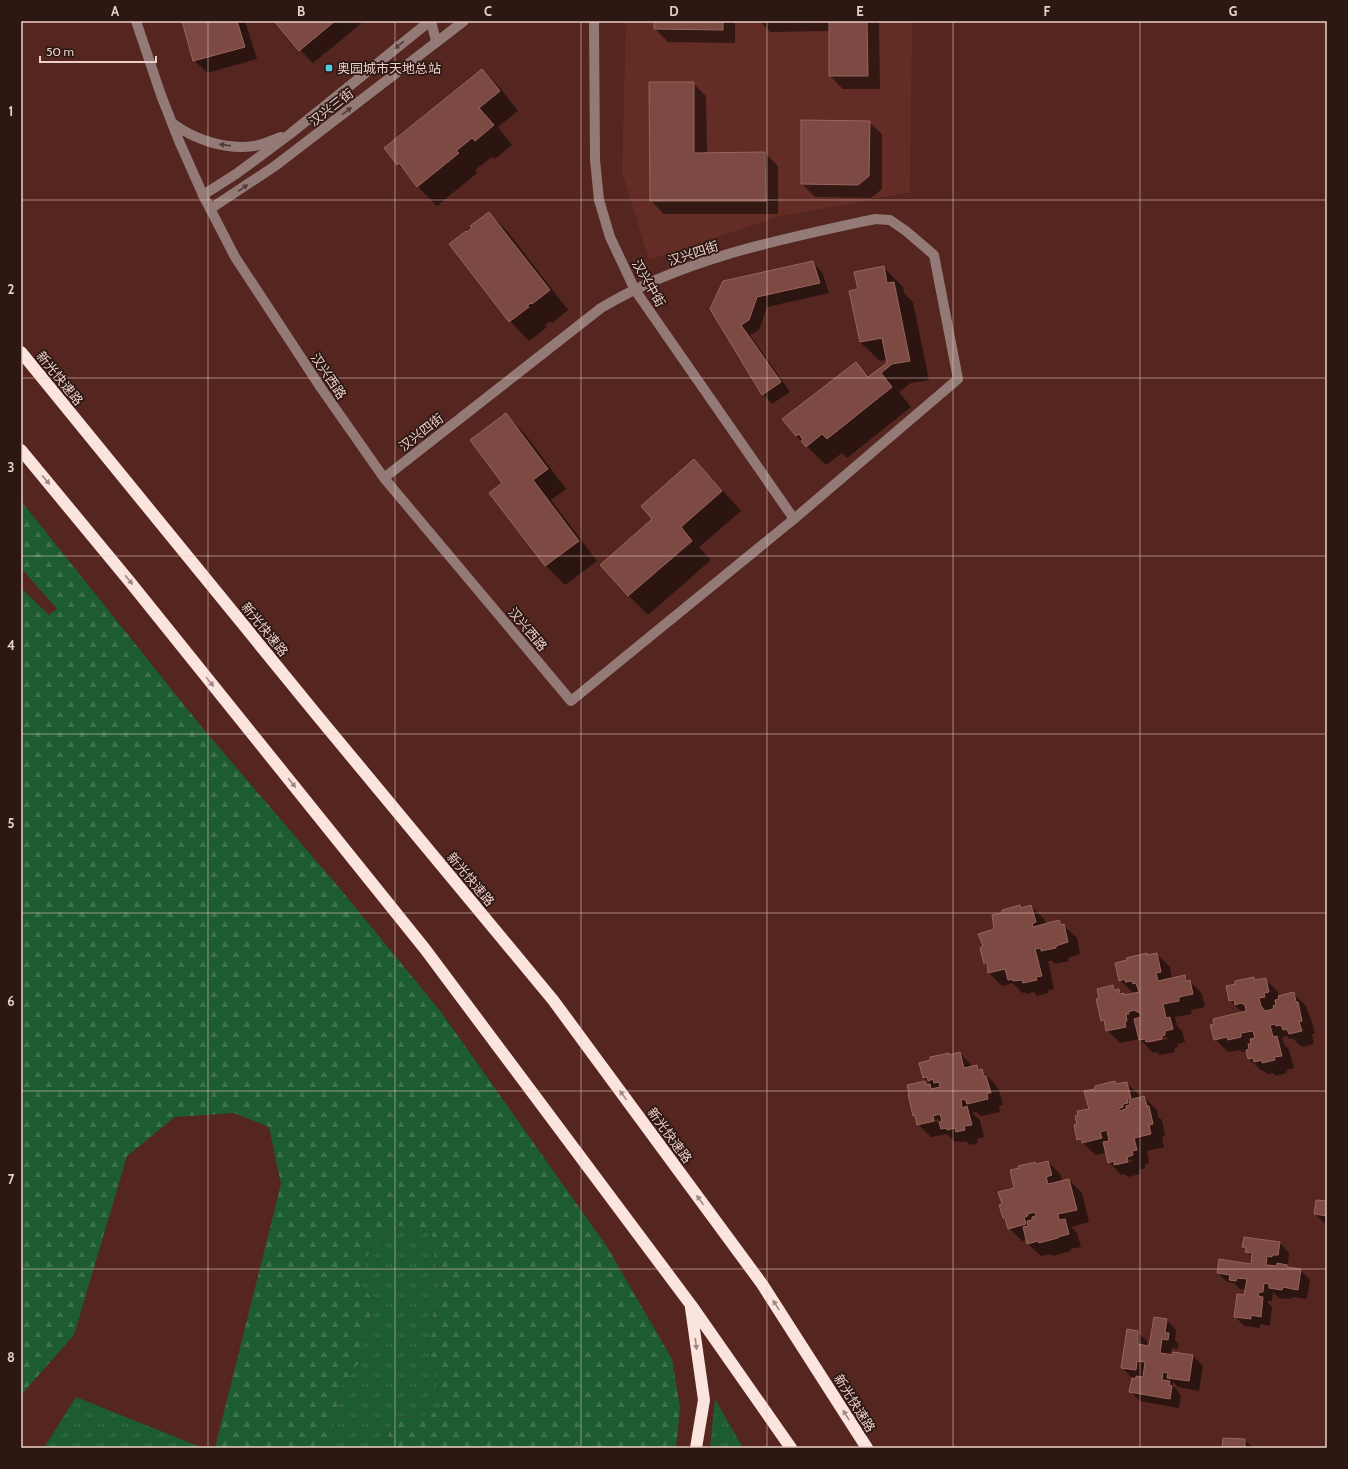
<svg xmlns="http://www.w3.org/2000/svg" width="1348" height="1469" font-family="Cabin,'Noto Sans SC',sans-serif">
	<style>
		.built { fill: #632d25 }
		.grass { fill: url(#grass-tufts) }
		.forest { fill: url(#forest-firs) }
		.shadow { fill: #0007; fill-rule: evenodd }
		.building { fill: #7c4a42; stroke: #99655c }
		.lines { fill: none; stroke-linecap: round; stroke-linejoin: round }
		.minor { stroke: #937a76; stroke-width: 10 }
		.highway { stroke: #fbe3de; stroke-width: 12 }
		.oneway { fill: #503a36 }
		.oneway2 { fill: #9e8783 }
		.grid { fill: none; stroke: #edcfc9; stroke-width: 1; stroke-opacity: 0.55 }
		.poi-dot { fill: #54cade; stroke: #2c1713; stroke-width: 1.5 }
		.labels { text-anchor: middle; dominant-baseline: central; stroke-width: 3.5; stroke-linejoin: round; paint-order: stroke }
		.poi-label { font-size: 13px; fill: #edcfc9; stroke: #2c1713; text-anchor: start }
		.street-label { font-size: 13px; fill: #edcfc9; stroke: #2c1713 }
		.neatline { fill: none; stroke: #edcfc9; stroke-width: 1.5 }
		.grid-label { font-size: 13px; text-anchor: middle; font-weight: bold; fill: #edcfc9 }
	</style>
	<defs>
		<pattern id="grass-tufts" width="24" height="20" patternUnits="userSpaceOnUse"><rect width="24" height="20" fill="#1c5c30"/><path d="M3 7l-1-3M5 7V3M7 7l1-3M15 17l-1-3M17 17v-4M19 17l1-3" fill="none" stroke="#3d724d"/></pattern>
		<pattern id="forest-firs" width="22" height="20" patternUnits="userSpaceOnUse"><rect width="22" height="20" fill="#1c5c30"/><path d="M5 1l3.5 6h-7zM16 11l3.5 6h-7z" fill="#3d724d"/></pattern>
	</defs>
	<rect width="100%" height="100%" fill="#54261f"/>
	<polygon class="built" points="626,21 912,21 910,192 777,217 649,260 622,172"/>
	<g class="grass">
		<polygon points="395,1225 431,1232 439,1283 428,1343 442,1406 422,1417 397,1416 389,1431 387,1448 329,1448 341,1389 360,1361 374,1300 361,1286 366,1257"/>
		<polygon points="76,1397 203,1448 44,1448"/>
		<polygon points="715,1399 743,1448 710,1448"/>
	</g>
	<polygon class="forest" points="21,501 200,725 341,890 441,1012 607,1247 672,1359 680,1408 676,1448 387,1448 389,1431 397,1416 422,1417 442,1406 428,1343 439,1283 431,1232 395,1225 366,1257 361,1286 374,1300 360,1361 341,1389 329,1448 215,1448 281,1184 269,1127 234,1113 175,1117 127,1156 74,1335 21,1395 21,588 49,615 57,609 21,568"/>
	<g class="shadow">
		<polygon points="183,21 245,21 257,59 207,73 194,60"/>
		<polygon points="276,21 364,21 313,63 300,50"/>
		<polygon points="655,21 735,21 735,43 668,42 655,29"/>
		<polygon points="760,21 879,21 880,89 843,89 830,76 830,31 770,32"/>
		<polygon points="482,70 501,89 518,111 498,127 512,145 495,159 492,157 475,170 477,173 437,206 418,187 385,149"/>
		<polygon points="693,83 706,96 707,154 765,153 778,166 778,214 664,214 651,201"/>
		<polygon points="802,121 869,122 882,134 882,189 871,198 815,197 802,184"/>
		<polygon points="489,213 508,232 568,310 552,323 551,321 545,325 547,327 529,341 510,321 450,244 467,233"/>
		<polygon points="812,262 822,272 829,293 767,307 759,330 750,335 790,392 772,404 763,394 711,309"/>
		<polygon points="883,267 903,287 904,293 913,302 929,380 911,383 899,392 911,407 847,458 842,453 826,465 796,436 856,363 870,377 888,363 887,360 880,361 860,342 859,290"/>
		<polygon points="506,415 525,434 566,489 551,500 597,561 565,585 546,566 491,493 504,483"/>
		<polygon points="694,460 713,480 741,511 699,547 711,560 648,615 629,596 602,565 654,519"/>
		<polygon points="1031,906 1044,919 1046,925 1059,921 1064,926 1077,938 1080,954 1068,958 1069,961 1055,964 1052,961 1048,961 1054,989 1048,990 1049,993 1037,996 1034,992 1027,994 1025,992 1022,993 1013,983 1002,986 989,973 989,967 984,963 984,947 995,930 1003,913 1020,907 1022,909"/>
		<path d="M1146,954L1148,956L1157,954L1170,967L1172,979L1184,976L1190,981L1202,994L1205,1007L1191,1010L1192,1014L1175,1017L1177,1026L1182,1031L1185,1042L1177,1044L1178,1047L1174,1048L1175,1052L1160,1055L1157,1052L1153,1053L1140,1039L1120,1043L1107,1030L1106,1024L1102,1020L1113,987L1126,996L1134,994L1120,980ZM1167,1037V1039L1149,1043V1041Z"/>
		<polygon points="1253,978 1256,981 1265,979 1278,992 1279,996 1293,993 1306,1006 1308,1013 1310,1016 1315,1033 1312,1034 1314,1044 1302,1047 1292,1038 1289,1039 1287,1036 1282,1038 1284,1044 1289,1050 1294,1068 1287,1070 1287,1073 1276,1076 1273,1073 1268,1074 1264,1071 1262,1071 1249,1059 1247,1051 1242,1052 1239,1050 1228,1052 1215,1039 1243,1013 1230,1001 1236,984"/>
		<path d="M960,1053L973,1067L977,1066L994,1083L999,1090L1003,1105L999,1106L1000,1112L981,1116L976,1112L972,1113L980,1120L984,1137L977,1139L978,1143L970,1145L966,1141L961,1142L959,1141L955,1142L947,1134L931,1137L918,1124L917,1119L914,1115L924,1082L928,1086L931,1085L924,1078L948,1054L950,1055ZM939,1119V1121L924,1124V1122Z"/>
		<path d="M1114,1083L1117,1085L1127,1083L1140,1096V1098L1144,1097L1157,1110L1158,1117L1162,1120L1165,1136L1162,1137L1164,1147L1147,1151L1149,1163L1145,1164V1168L1139,1170L1140,1174L1128,1177L1125,1174L1121,1175L1109,1162L1106,1153L1096,1155L1078,1139V1125L1090,1109L1096,1090ZM1133,1160V1161L1117,1165V1163Z"/>
		<polygon points="1048,1162 1061,1175 1062,1181 1069,1180 1082,1193 1089,1222 1071,1227 1077,1233 1081,1247 1070,1249 1071,1251 1052,1256 1051,1254 1041,1256 1028,1244 1027,1240 1022,1241 1009,1228 1007,1221 1004,1218 1003,1205 1035,1163 1037,1165"/>
		<polygon points="1327,1202 1327,1224 1324,1223 1315,1214"/>
		<polygon points="1280,1243 1289,1253 1288,1264 1285,1264 1290,1269 1300,1270 1310,1280 1307,1299 1292,1297 1291,1299 1279,1298 1273,1292 1272,1301 1268,1301 1268,1303 1272,1307 1270,1326 1260,1324 1260,1328 1245,1326 1235,1317 1245,1296 1246,1290 1240,1289 1234,1283 1227,1282 1218,1273 1252,1265 1253,1258 1243,1247"/>
		<polygon points="1167,1320 1176,1330 1175,1340 1178,1344 1178,1349 1172,1348 1170,1356 1173,1356 1174,1353 1193,1356 1203,1366 1199,1391 1178,1387 1173,1382 1172,1385 1179,1392 1178,1393 1181,1396 1179,1408 1140,1401 1131,1392 1137,1378 1131,1377 1122,1367 1137,1332 1147,1341 1147,1347 1150,1347"/>
		<polygon points="1245,1440 1253,1448 1223,1448"/>
	</g>
	<g class="building">
		<polygon points="182,21 237,21 245,47 193,61"/>
		<polygon points="274,21 335,21 299,51"/>
		<polygon points="654,21 723,21 723,30 654,29"/>
		<polygon points="829,21 867,21 868,76 829,76"/>
		<polygon points="482,69 500,91 479,108 494,125 475,141 472,138 456,151 459,153 417,187 399,163 397,165 384,148"/>
		<polygon points="649,82 694,82 694,153 765,152 766,201 650,201"/>
		<polygon points="801,120 870,121 869,176 858,185 801,184"/>
		<polygon points="489,212 550,290 532,304 531,303 527,306 529,307 509,322 449,244 466,231 467,232 472,228 470,226"/>
		<polygon points="813,261 820,283 757,297 749,320 741,325 781,382 762,395 710,309 723,281"/>
		<polygon points="884,266 887,283 894,282 910,361 892,364 881,373 892,387 827,439 822,434 806,447 801,441 803,440 799,434 796,436 782,419 856,362 868,377 887,363 882,338 860,342 849,291 858,289 854,272"/>
		<polygon points="506,413 548,469 533,480 579,541 545,566 489,493 502,483 470,440"/>
		<polygon points="694,459 722,491 681,527 692,541 628,596 600,565 652,519 641,506"/>
		<polygon points="1020,905 1021,908 1031,905 1036,922 1032,924 1033,927 1059,920 1061,925 1064,924 1068,942 1056,946 1056,948 1041,951 1041,948 1035,949 1042,976 1036,977 1037,980 1023,983 1022,980 1013,981 1013,979 1008,980 1005,969 988,973 987,962 984,964 980,948 983,946 978,934 994,929 992,915 1002,913 1002,910"/>
		<polygon points="1147,953 1147,955 1157,953 1161,972 1156,973 1158,981 1185,975 1186,981 1190,980 1193,994 1179,997 1179,1001 1163,1004 1166,1018 1170,1017 1173,1029 1165,1031 1165,1035 1162,1036 1162,1039 1146,1042 1145,1039 1139,1040 1134,1019 1141,1017 1140,1013 1134,1010 1128,1012 1129,1014 1126,1014 1127,1021 1125,1022 1126,1027 1106,1031 1104,1020 1101,1021 1096,999 1099,998 1097,989 1113,985 1114,990 1119,989 1120,994 1124,993 1124,995 1139,992 1136,983 1133,984 1132,981 1125,982 1125,979 1119,981 1115,963 1127,960 1126,958"/>
		<polygon points="1254,977 1254,980 1266,978 1269,992 1264,993 1265,997 1259,998 1261,1006 1265,1011 1274,1009 1273,1006 1276,1005 1275,1000 1279,999 1278,996 1294,992 1296,1002 1298,1002 1302,1021 1299,1022 1302,1031 1289,1034 1287,1029 1283,1030 1281,1025 1276,1026 1275,1024 1270,1025 1273,1037 1277,1036 1282,1056 1274,1057 1275,1060 1262,1063 1262,1060 1254,1062 1253,1058 1248,1059 1246,1050 1249,1049 1248,1044 1251,1044 1250,1039 1255,1038 1253,1031 1241,1033 1241,1037 1228,1040 1227,1037 1214,1040 1210,1025 1214,1024 1213,1019 1246,1011 1245,1005 1241,1003 1235,1005 1234,1000 1229,1001 1226,986 1235,984 1235,981"/>
		<polygon points="960,1052 964,1068 977,1065 978,1070 982,1069 984,1076 986,1076 991,1093 987,1093 988,1099 967,1104 965,1099 961,1100 962,1108 967,1106 972,1125 964,1126 965,1130 956,1132 955,1128 947,1130 947,1128 941,1129 939,1122 942,1121 940,1114 933,1116 934,1121 917,1125 915,1115 913,1116 908,1094 909,1094 907,1085 925,1081 926,1085 930,1084 931,1089 940,1087 939,1082 934,1083 933,1079 928,1081 927,1077 923,1078 919,1063 930,1060 930,1057 949,1053 949,1055"/>
		<polygon points="1115,1081 1115,1084 1127,1082 1131,1098 1127,1099 1128,1103 1123,1104 1123,1107 1118,1109 1119,1111 1126,1109 1126,1106 1130,1105 1129,1100 1144,1096 1147,1106 1149,1106 1153,1124 1149,1125 1151,1134 1134,1138 1137,1150 1132,1151 1133,1155 1127,1157 1128,1162 1114,1165 1114,1161 1108,1163 1103,1142 1109,1141 1107,1130 1100,1132 1102,1138 1082,1143 1081,1139 1077,1140 1074,1125 1077,1124 1075,1116 1078,1115 1077,1111 1089,1109 1084,1091 1095,1089 1095,1086"/>
		<polygon points="1048,1161 1052,1175 1046,1177 1048,1184 1069,1179 1077,1210 1058,1214 1059,1220 1065,1219 1069,1234 1058,1237 1058,1238 1039,1243 1038,1241 1027,1244 1023,1227 1028,1226 1027,1221 1032,1220 1032,1217 1036,1216 1035,1212 1027,1214 1028,1216 1024,1217 1026,1224 1008,1229 1005,1218 1003,1218 999,1205 1002,1204 998,1192 1014,1188 1010,1170 1019,1168 1018,1166 1035,1162 1036,1164"/>
		<polygon points="1316,1200 1327,1201 1327,1221 1326,1221 1327,1216 1314,1214"/>
		<polygon points="1244,1237 1280,1242 1278,1255 1272,1255 1272,1257 1267,1256 1266,1265 1277,1266 1277,1263 1287,1265 1287,1267 1301,1269 1298,1290 1283,1287 1282,1290 1269,1288 1269,1284 1264,1283 1263,1292 1259,1292 1258,1296 1263,1297 1261,1317 1251,1315 1251,1319 1234,1317 1237,1294 1244,1295 1247,1279 1237,1278 1236,1281 1229,1280 1230,1275 1217,1273 1219,1259 1251,1264 1252,1253 1245,1252 1246,1248 1242,1247"/>
		<polygon points="1154,1317 1167,1319 1165,1333 1169,1333 1168,1340 1162,1339 1160,1353 1173,1355 1173,1352 1193,1355 1189,1381 1167,1378 1168,1373 1163,1372 1162,1380 1170,1381 1169,1385 1172,1386 1170,1399 1129,1392 1132,1378 1136,1379 1136,1376 1143,1377 1145,1362 1137,1361 1136,1370 1121,1368 1127,1329 1138,1331 1138,1344 1149,1346"/>
		<polygon points="1223,1438 1245,1439 1245,1448 1222,1448"/>
	</g>
	<g class="lines">
		<g class="minor">
			<path d="M136,21L161,95L179,141L203,195L235,257L321,388L384,478L571,701L794,519L958,379L934,255L906,231L890,220L875,219C782,239 684,258 601,308L384,478"/>
			<polyline points="431,21 436,41"/>
			<polyline points="594,21 595,160 599,200 610,237 635,290 794,519"/>
			<path d="M172,123C195,140 226,150 254,146C263,145 272,140 281,137"/>
			<polyline points="203,195 236,174 290,134 430,21"/>
			<polyline points="210,209 275,166 464,21"/>
		</g>
		<g class="highway">
			<polyline points="21,352 316,714 553,1000 762,1284 867,1448"/>
			<polyline points="21,450 130,582 425,949 691,1305 791,1448"/>
			<polyline points="691,1308 704,1400 696,1448"/>
		</g>
	</g>
	<defs><path id="oneway-solid" d="M-6-.8H1V-3.2L6.5 0L1 3.2V.8H-6Z"/></defs>
	<g class="oneway">
		<use href="#oneway-solid" transform="translate(399 45) rotate(142)"/>
		<use href="#oneway-solid" transform="translate(347 111) rotate(-38)"/>
		<use href="#oneway-solid" transform="translate(225 145) rotate(-172)"/>
		<use href="#oneway-solid" transform="translate(243 188) rotate(-34)"/>
	</g>
	<g class="oneway2">
		<use href="#oneway-solid" transform="translate(46 480) rotate(50)"/>
		<use href="#oneway-solid" transform="translate(129 580) rotate(51)"/>
		<use href="#oneway-solid" transform="translate(210 682) rotate(51)"/>
		<use href="#oneway-solid" transform="translate(292 783) rotate(51)"/>
		<use href="#oneway-solid" transform="translate(623 1095) rotate(-126)"/>
		<use href="#oneway-solid" transform="translate(700 1200) rotate(-126)"/>
		<use href="#oneway-solid" transform="translate(776 1305) rotate(-122)"/>
		<use href="#oneway-solid" transform="translate(696 1344) rotate(82)"/>
		<use href="#oneway-solid" transform="translate(846 1415) rotate(-122)"/>
	</g>
	<path class="grid" d="M208,21V1448M395,21V1448M581,21V1448M767,21V1448M953,21V1448M1140,21V1448M21,200H1327M21,378H1327M21,556H1327M21,734H1327M21,913H1327M21,1091H1327M21,1269H1327"/>
	<rect class="poi-dot" x="325" y="64" width="8" height="8" rx="2"/>
	<g class="labels">
		<g class="poi-label">
			<text x="337" y="68">奥园城市天地总站</text>
		</g>
		<g class="street-label">
			<text transform="translate(331 107) rotate(-38)">汉兴三街</text>
			<text transform="translate(693 253) rotate(-18)">汉兴四街</text>
			<text transform="translate(649 283) rotate(60)">汉兴中街</text>
			<text transform="translate(329 376) rotate(56)">汉兴西路</text>
			<text transform="translate(60 378) rotate(51)">新光快速路</text>
			<text transform="translate(421 432) rotate(-38)">汉兴四街</text>
			<text transform="translate(265 629) rotate(51)">新光快速路</text>
			<text transform="translate(528 629) rotate(50)">汉兴西路</text>
			<text transform="translate(471 879) rotate(50)">新光快速路</text>
			<text transform="translate(670 1135) rotate(54)">新光快速路</text>
			<text transform="translate(855 1403) rotate(58)">新光快速路</text>
		</g>
	</g>
	<rect width="1348" height="1469" fill="none" stroke="#2c1713" stroke-width="44"/>
	<path d="M40 56v6h116v-6" fill="none" stroke="#edcfc9" stroke-width="2"/>
	<text x="46" y="56" font-size="12" fill="#edcfc9" stroke="#2c1713" stroke-width="3" paint-order="stroke">50 m</text>
	<rect x="22" y="22" width="1304" height="1425" class="neatline"/>
	<g class="grid-label">
		<text x="115" y="16">A</text>
		<text x="301" y="16">B</text>
		<text x="488" y="16">C</text>
		<text x="674" y="16">D</text>
		<text x="860" y="16">E</text>
		<text x="1047" y="16">F</text>
		<text x="1233" y="16">G</text>
		<text x="11" y="116">1</text>
		<text x="11" y="294">2</text>
		<text x="11" y="472">3</text>
		<text x="11" y="650">4</text>
		<text x="11" y="828">5</text>
		<text x="11" y="1006">6</text>
		<text x="11" y="1184">7</text>
		<text x="11" y="1362">8</text>
	</g>
</svg>
